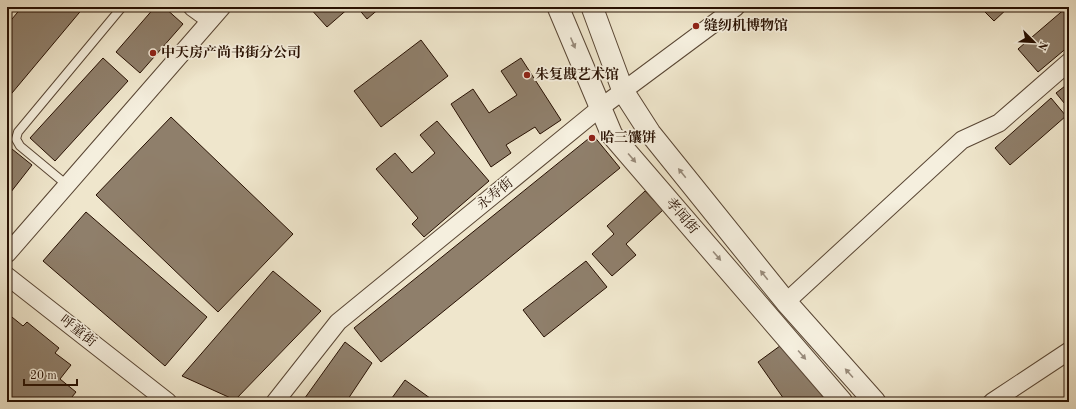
<svg xmlns="http://www.w3.org/2000/svg" width="1076" height="409" font-family="'Old Standard TT','Noto Serif SC',serif">
	<style>
		.building { fill: #8f7f6b; stroke: #271002 }
		.lines { fill: none; stroke-linecap: round; stroke-linejoin: round }
		.service-casing { stroke: #594634; stroke-width: 10 }
		.minor-casing { stroke: #594634; stroke-width: 19 }
		.tertiary-casing { stroke: #594634; stroke-width: 23 }
		.service { stroke: #f5efde; stroke-width: 8 }
		.minor { stroke: #f5efde; stroke-width: 17 }
		.tertiary { stroke: #f5efde; stroke-width: 21 }
		.oneway { fill: #988b7b }
		.poi-dot { fill: #8f2418; stroke: #f5efde; stroke-width: 1.5 }
		.labels { text-anchor: middle; dominant-baseline: central; stroke-width: 3.5; stroke-linejoin: round; paint-order: stroke }
		.poi-label { font-size: 14px; font-weight: bold; fill: #271002; stroke: #f5efde; text-anchor: start }
		.street-label { font-size: 14px; fill: #271002; stroke: #f5efde }
	</style>
	<rect width="100%" height="100%" fill="#efe6cc"/>
	<filter id="stains"><feTurbulence type="fractalNoise" baseFrequency=".005" numOctaves="4"/><feColorMatrix values="0 0 0 0 .2 0 0 0 0 .09 0 0 0 0 .02 0 0 0 .5 -.17"/></filter>
	<radialGradient id="worn" r=".72"><stop offset=".6" stop-color="#630" stop-opacity="0"/><stop offset="1" stop-color="#630" stop-opacity=".3"/></radialGradient>
	<g class="building">
		<polygon points="22,7 84,7 7,99 7,25"/>
		<polygon points="155,7 164,7 183,24 140,73 116,52"/>
		<polygon points="309,7 350,7 327,27"/>
		<polygon points="357,7 381,7 367,19"/>
		<polygon points="980,7 1009,7 994,21"/>
		<polygon points="1067,7 1069,7 1069,46 1038,72 1018,49"/>
		<polygon points="421,40 448,76 381,127 354,91"/>
		<polygon points="103,58 128,81 55,161 30,138"/>
		<polygon points="521,58 561,120 540,134 535,127 506,145 511,153 491,167 451,104 473,89 489,113 517,95 501,71"/>
		<polygon points="1069,83 1069,109 1056,93"/>
		<polygon points="1051,98 1066,116 1010,165 995,148"/>
		<polygon points="171,117 293,234 218,312 96,195"/>
		<polygon points="437,121 489,181 424,237 412,224 418,218 376,169 395,153 412,173 435,153 420,135"/>
		<polygon points="593,135 620,168 381,362 354,328"/>
		<polygon points="7,145 32,165 7,197"/>
		<polygon points="645,191 663,210 626,244 636,255 612,276 592,254 614,234 607,226"/>
		<polygon points="86,212 207,317 165,366 43,261"/>
		<polygon points="586,261 607,287 544,337 523,310"/>
		<polygon points="273,271 321,311 235,400 182,376"/>
		<polygon points="7,313 23,326 27,322 59,348 55,353 71,365 60,379 76,392 68,402 7,402"/>
		<polygon points="345,342 372,363 346,402 302,402"/>
		<polygon points="784,343 827,402 786,402 758,362"/>
		<polygon points="405,380 434,401 433,402 389,402"/>
	</g>
	<g class="lines">
		<g class="service-casing">
			<polyline id="service" points="67,185 20,146 16,139 18,132 122,7"/>
		</g>
		<g class="minor-casing">
			<g id="minor">
				<polyline points="192,7 210,20"/>
				<polyline points="7,254 222,7"/>
				<polyline points="7,276 168,402"/>
				<polyline points="786,302 962,140 999,123 1069,62"/>
				<polyline points="275,402 338,322 600,108 736,7"/>
				<polyline points="992,402 1069,351"/>
			</g>
		</g>
		<g class="tertiary-casing">
			<g id="tertiary">
				<polyline points="558,7 612,135 842,402"/>
				<polyline points="592,7 623,91 650,133 786,302 875,402"/>
			</g>
		</g>
		<use href="#service" class="service"/>
		<use href="#minor" class="minor"/>
		<use href="#tertiary" class="tertiary"/>
	</g>
	<defs><path id="oneway-solid" d="M-6-.8H1V-3.2L6.5 0L1 3.2V.8H-6Z"/></defs>
	<g class="oneway">
		<use href="#oneway-solid" transform="translate(573 43) rotate(67)"/>
		<use href="#oneway-solid" transform="translate(632 158) rotate(49)"/>
		<use href="#oneway-solid" transform="translate(682 173) rotate(-129)"/>
		<use href="#oneway-solid" transform="translate(717 256) rotate(49)"/>
		<use href="#oneway-solid" transform="translate(764 275) rotate(-129)"/>
		<use href="#oneway-solid" transform="translate(802 355) rotate(49)"/>
		<use href="#oneway-solid" transform="translate(849 373) rotate(-132)"/>
	</g>
	<g class="poi-dot">
		<circle cx="696" cy="26" r="4"/>
		<circle cx="153" cy="53" r="4"/>
		<circle cx="527" cy="75" r="4"/>
		<circle cx="592" cy="138" r="4"/>
	</g>
	<g class="labels">
		<g class="poi-label">
			<text x="704" y="26">缝纫机博物馆</text>
			<text x="161" y="53">中天房产尚书街分公司</text>
			<text x="535" y="75">朱复戡艺术馆</text>
			<text x="600" y="138">哈三馕饼</text>
		</g>
		<g class="street-label">
			<text transform="translate(495 194) rotate(-39)">永寿街</text>
			<text transform="translate(682 216) rotate(49)">孝闻街</text>
			<text transform="translate(78 331) rotate(38)">呼童街</text>
		</g>
	</g>
	<rect width="1076" height="409" fill="none" stroke="#efe6cc" stroke-width="24"/>
	<rect x="8" y="8" width="1060" height="393" fill="none" stroke="#271002" stroke-width="2"/>
	<rect x="12" y="12" width="1052" height="385" fill="none" stroke="#271002"/>
	<g transform="translate(1034 42) rotate(114)" stroke="#f5efde" stroke-width="3" paint-order="stroke">
	<path d="M0-3L7 15L0 10L-7 15Z" fill="#271002"/>
	<text y="-6" font-size="11" font-weight="bold" text-anchor="middle" fill="#271002">N</text>
	</g>
	<path d="M24 379v6h53v-6" fill="none" stroke="#271002" stroke-width="2"/>
	<text x="30" y="379" font-size="12" fill="#271002" stroke="#f5efde" stroke-width="3" paint-order="stroke">20 m</text>
	<rect width="100%" height="100%" filter="url(#stains)"/>
	<rect width="100%" height="100%" fill="url(#worn)"/>
</svg>
